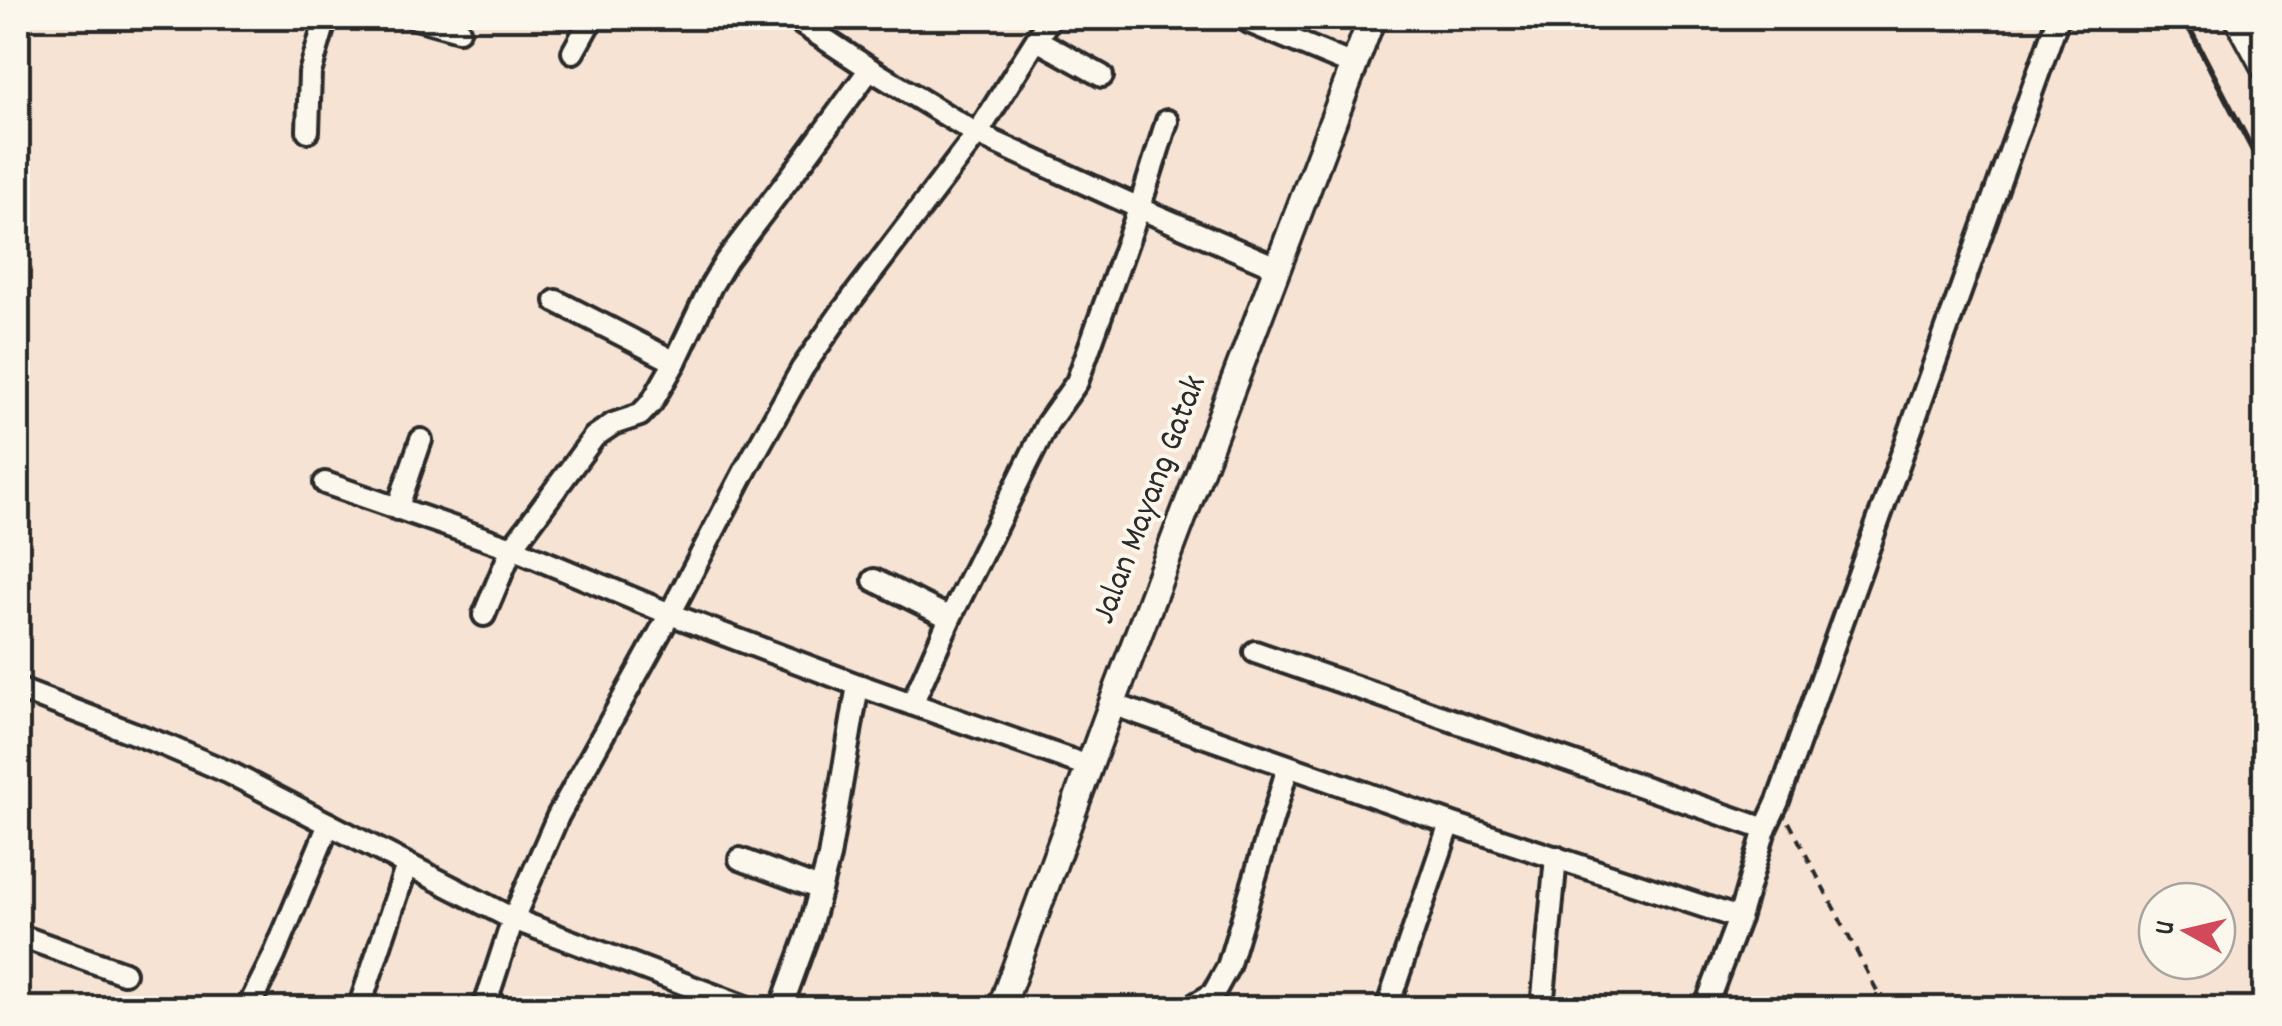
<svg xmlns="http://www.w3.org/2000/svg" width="2282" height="1026" font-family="Dekko,sans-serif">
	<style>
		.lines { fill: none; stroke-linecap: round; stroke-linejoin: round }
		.minor-casing { stroke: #2b2b2b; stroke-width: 28 }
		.tertiary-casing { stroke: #2b2b2b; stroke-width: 32 }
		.path { stroke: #2b2b2b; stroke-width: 4; stroke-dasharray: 10 8; stroke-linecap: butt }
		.minor { stroke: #fbf7ec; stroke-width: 20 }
		.tertiary { stroke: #fbf7ec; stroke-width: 25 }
		.rail { stroke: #2b2b2b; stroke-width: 6 }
		.labels { text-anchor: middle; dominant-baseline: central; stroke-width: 8; stroke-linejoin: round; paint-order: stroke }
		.street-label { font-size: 35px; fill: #2b2b2b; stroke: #fbf7ec }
	</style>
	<rect width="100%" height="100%" fill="#f6e3d4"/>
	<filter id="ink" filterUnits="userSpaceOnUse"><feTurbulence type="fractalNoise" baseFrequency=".01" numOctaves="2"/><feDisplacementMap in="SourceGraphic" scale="20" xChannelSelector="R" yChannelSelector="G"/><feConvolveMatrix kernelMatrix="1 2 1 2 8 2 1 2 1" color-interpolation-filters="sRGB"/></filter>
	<g filter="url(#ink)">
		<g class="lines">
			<g class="minor-casing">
				<g id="minor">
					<polyline points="416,18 459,30"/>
					<polyline points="793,18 870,69"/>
					<polyline points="1050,18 977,134 841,313 802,369 747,467 670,614 858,685 1088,766"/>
					<polyline points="1249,22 1355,66"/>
					<polyline points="1037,40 1102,76"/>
					<polyline points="573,52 592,18"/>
					<polyline points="308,131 310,73 326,18"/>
					<polyline points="556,301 675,362"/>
					<polyline points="325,483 512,548 670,614 558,816 513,919 484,1008"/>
					<polyline points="397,509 421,440"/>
					<polyline points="874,580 950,618"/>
					<polyline points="484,615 512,548 594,437 613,424 640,415 652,402 675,362 711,286 726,261 804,159 870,69 977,134 1146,211 1276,267"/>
					<polyline points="1255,652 1765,829"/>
					<polyline points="18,689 167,746 230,773 513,919 748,1008"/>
					<polyline points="912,704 950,618 1047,424 1077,382 1139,209 1167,121"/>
					<polyline points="1112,704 1450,823 1739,918 1705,1008"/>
					<polyline points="740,859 820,889"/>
					<polyline points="1739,918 1765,829 1778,801 2058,18"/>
					<polyline points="18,935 124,973"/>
					<polyline points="248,1008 274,956 329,824"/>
					<polyline points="359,1008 407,865"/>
					<polyline points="781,1008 809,931 829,857 858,685"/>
					<polyline points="1189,1008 1213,994 1228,967 1288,767"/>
					<polyline points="1387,1008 1450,823"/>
					<polyline points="1542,1008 1556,857"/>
				</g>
			</g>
			<g class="tertiary-casing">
				<g id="tertiary">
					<polyline points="2238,18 2264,66"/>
					<polyline points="1001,1008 1112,704 1372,18"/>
				</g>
			</g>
			<polyline class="path" points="1789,822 1886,1008"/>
			<use href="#minor" class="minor"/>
			<use href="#tertiary" class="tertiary"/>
			<polyline class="rail" points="2184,18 2264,172"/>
		</g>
	</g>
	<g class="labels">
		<g class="street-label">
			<text transform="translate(1151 500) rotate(-69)">Jalan Mayang Gatak</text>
		</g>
	</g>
	<rect width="2282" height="1026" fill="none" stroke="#fbf7ec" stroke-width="60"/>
	<rect x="30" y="30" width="2222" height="966" fill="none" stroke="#2b2b2b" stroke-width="4" filter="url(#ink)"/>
	<g transform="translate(2187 931) rotate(278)"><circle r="48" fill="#fbf7ec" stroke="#a8a59f" stroke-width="2.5"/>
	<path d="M0-8L18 38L0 25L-18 38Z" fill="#d1495b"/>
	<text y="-15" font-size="28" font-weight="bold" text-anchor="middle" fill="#2b2b2b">U</text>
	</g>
</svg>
